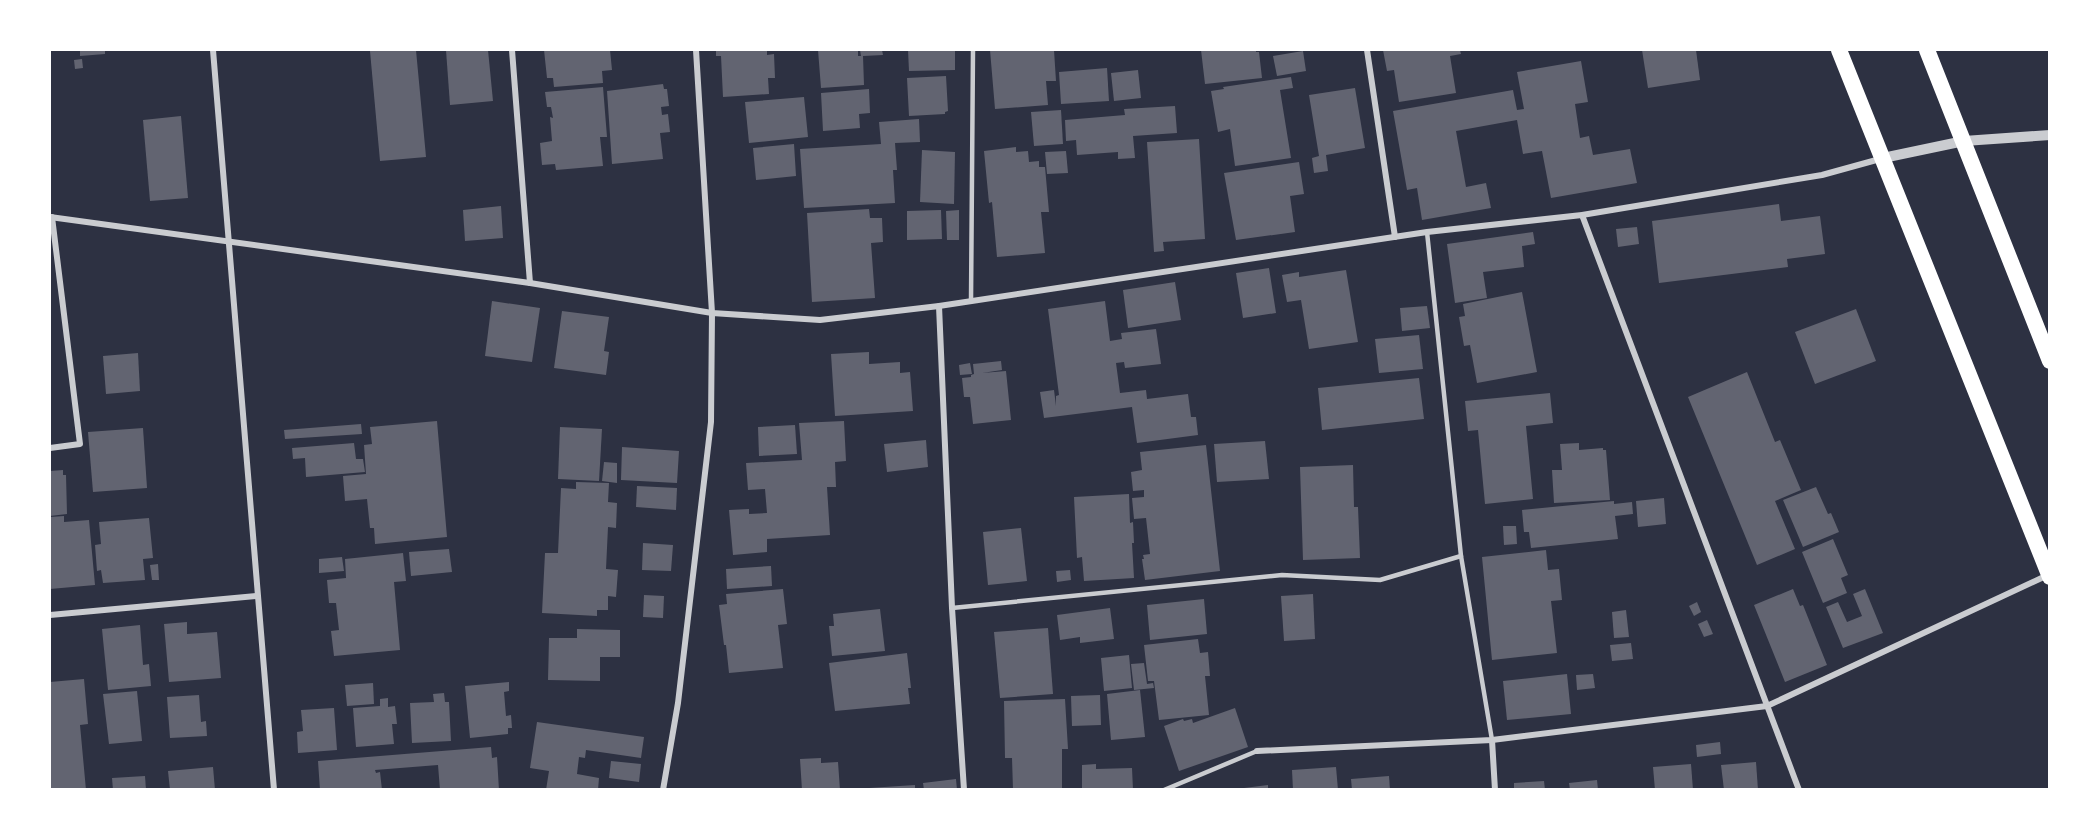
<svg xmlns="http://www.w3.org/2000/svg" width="2099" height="839" font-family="'Space Grotesk',sans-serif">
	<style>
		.building { fill: #626471 }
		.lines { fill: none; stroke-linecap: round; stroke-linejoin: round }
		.service { stroke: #caccd0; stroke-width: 4.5 }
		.minor { stroke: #caccd0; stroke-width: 6 }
		.tertiary { stroke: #caccd0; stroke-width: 10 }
		.trunk { stroke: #fff; stroke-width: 16 }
	</style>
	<rect width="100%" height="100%" fill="#2d3142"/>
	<g class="building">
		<polygon points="80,50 105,50 105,54 80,56"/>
		<polygon points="387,50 416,50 426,157 380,161 370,51"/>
		<polygon points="446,50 488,50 493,101 450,105"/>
		<polygon points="544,50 610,50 612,70 602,71 603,83 554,87 553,78 547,78"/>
		<polygon points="716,50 767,50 767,55 774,54 775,78 768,78 769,94 723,97 721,56 716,56"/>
		<polygon points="818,50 858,50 858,56 863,56 861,56 860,50 882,50 883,55 863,56 864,85 821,88"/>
		<polygon points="908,50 955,50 955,70 909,71"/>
		<polygon points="990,50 1054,50 1056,81 1046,81 1048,105 995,109"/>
		<polygon points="1201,50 1256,50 1256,52 1259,52 1262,78 1205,84"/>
		<polygon points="1383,50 1460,50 1461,54 1450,56 1456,93 1399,102 1394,70 1387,71"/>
		<polygon points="1642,50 1696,50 1700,80 1648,88"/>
		<polygon points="1303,51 1306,71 1277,76 1273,56"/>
		<polygon points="82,59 83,68 75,69 74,60"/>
		<polygon points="1581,61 1588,102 1575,104 1580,138 1589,136 1593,155 1630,149 1637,183 1551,198 1542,151 1523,154 1517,120 1456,131 1466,187 1486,183 1491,208 1422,220 1417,188 1407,190 1393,111 1513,90 1517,110 1524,109 1517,72"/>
		<polygon points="1107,68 1109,101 1061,104 1059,72"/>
		<polygon points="1138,70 1141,98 1114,101 1111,73"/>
		<polygon points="946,76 948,111 945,112 945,114 909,116 907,78"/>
		<polygon points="1291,77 1293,88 1280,90 1291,158 1235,166 1230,129 1218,132 1211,91 1224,89 1223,87"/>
		<polygon points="663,84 664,89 667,89 669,106 661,107 662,115 668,114 670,132 660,133 663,159 612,164 607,91"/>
		<polygon points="603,87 607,137 600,137 603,166 556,170 555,164 542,165 540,143 552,141 550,117 553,118 551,107 547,107 545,92"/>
		<polygon points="1355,88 1365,148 1326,155 1328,171 1314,173 1312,158 1319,156 1309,95"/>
		<polygon points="869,89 870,113 859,114 860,128 823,131 821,93"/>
		<polygon points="804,97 808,137 749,143 745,102"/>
		<polygon points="1175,106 1177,133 1133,136 1135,158 1118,159 1118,152 1077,155 1076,140 1066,141 1065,120 1125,115 1124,109"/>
		<polygon points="1061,110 1063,144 1034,146 1031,112"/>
		<polygon points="181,116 188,198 150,201 143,120"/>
		<polygon points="919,119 920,142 895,143 897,170 893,170 895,203 804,208 800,149 881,144 879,122"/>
		<polygon points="1199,139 1205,239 1163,242 1164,251 1154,252 1147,142"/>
		<polygon points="794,144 796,176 756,180 753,148"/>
		<polygon points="1016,147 1016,152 1028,151 1029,162 1039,161 1039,167 1045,167 1049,212 1041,212 1045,253 997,257 992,202 989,203 984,151"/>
		<polygon points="922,150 955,152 954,204 920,202"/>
		<polygon points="1066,151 1068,173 1047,174 1045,152"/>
		<polygon points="1299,162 1304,194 1290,196 1295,232 1236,240 1224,173"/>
		<polygon points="1779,204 1781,221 1820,216 1825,254 1787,259 1788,267 1659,283 1652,221"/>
		<polygon points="501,206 503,238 465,241 463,210"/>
		<polygon points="869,209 870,218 882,218 883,242 871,243 875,298 812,302 807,213"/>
		<polygon points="941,210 942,239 907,240 907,211"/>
		<polygon points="959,210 959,240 947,240 946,211"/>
		<polygon points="1637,227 1639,244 1618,247 1616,229"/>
		<polygon points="1533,232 1535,244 1522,246 1524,267 1483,272 1487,298 1455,303 1447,244"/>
		<polygon points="1269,268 1276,313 1243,318 1236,273"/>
		<polygon points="1346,270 1358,342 1309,349 1301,300 1287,302 1282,275 1299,272 1299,277"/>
		<polygon points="1175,282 1181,320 1128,328 1123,290"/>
		<polygon points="1522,292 1537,372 1477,383 1470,345 1464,346 1459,317 1465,316 1463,304"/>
		<polygon points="492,301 540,308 532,362 485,356"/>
		<polygon points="1105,301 1110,341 1122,339 1121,333 1156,329 1161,364 1125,368 1124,362 1116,363 1120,393 1146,390 1147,399 1188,394 1191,417 1196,417 1198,435 1137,443 1132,407 1044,418 1040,392 1054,390 1056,406 1056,396 1059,395 1048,309"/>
		<polygon points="1427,306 1430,328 1402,331 1400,308"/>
		<polygon points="1856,309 1876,361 1815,384 1795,332"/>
		<polygon points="562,311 609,317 604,351 609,352 606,375 554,368"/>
		<polygon points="1419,335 1423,369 1379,373 1375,339"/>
		<polygon points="869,352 869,364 900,362 900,373 910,372 913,411 835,416 831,354"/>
		<polygon points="138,353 140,391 106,394 103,356"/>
		<polygon points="1001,361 1002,370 982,373 1006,371 1011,420 973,424 970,397 964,397 962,378 971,377 971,375 974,374 973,364"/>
		<polygon points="970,363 972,374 960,375 959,365"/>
		<polygon points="1747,372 1775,442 1780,440 1801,490 1775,501 1795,549 1757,565 1688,397"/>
		<polygon points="1419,378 1424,419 1322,430 1318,388"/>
		<polygon points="1550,393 1553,423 1526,426 1533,499 1485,504 1478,430 1468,431 1465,401"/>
		<polygon points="437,421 447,537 375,544 374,528 370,528 367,499 345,501 343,476 366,474 364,445 372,444 370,427"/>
		<polygon points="844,421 846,461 835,462 836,487 827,487 830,535 767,539 767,552 733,555 729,510 749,509 749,514 767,513 765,489 748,490 746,463 802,460 799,423"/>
		<polygon points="361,424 362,434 285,439 284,430"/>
		<polygon points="795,425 797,454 759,456 758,427"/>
		<polygon points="560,427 602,429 599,481 558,479"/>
		<polygon points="143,428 147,488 93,492 88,432"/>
		<polygon points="926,440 928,467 887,472 884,444"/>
		<polygon points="1265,441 1269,479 1217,482 1214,444"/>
		<polygon points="354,443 356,459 363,459 365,472 306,477 305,458 293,459 292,448"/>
		<polygon points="1579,443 1579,450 1603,448 1603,450 1606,450 1610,500 1554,503 1552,470 1562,470 1560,444"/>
		<polygon points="1206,445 1220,571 1145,580 1142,559 1144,559 1143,555 1150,554 1146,518 1134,519 1132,498 1144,497 1144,490 1133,491 1131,472 1142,470 1140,452"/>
		<polygon points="622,447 679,451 677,483 621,480"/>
		<polygon points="604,462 617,463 617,483 602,481"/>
		<polygon points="1353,465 1354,507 1358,507 1360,558 1303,560 1300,467"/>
		<polygon points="63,470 63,475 66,475 67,514 50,516 50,471"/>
		<polygon points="576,482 609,483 608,502 617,503 616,528 608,527 606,569 618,570 616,597 608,596 608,610 597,610 597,616 542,613 545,553 558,553 561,488 576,489"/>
		<polygon points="637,486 677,488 676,510 636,507"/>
		<polygon points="1816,487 1828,514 1831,513 1839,532 1803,547 1783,500"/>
		<polygon points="1129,494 1130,523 1133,522 1134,543 1132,543 1134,578 1084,581 1082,557 1077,558 1074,497"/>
		<polygon points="1664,498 1666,524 1638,527 1636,501"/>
		<polygon points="1614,501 1614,504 1632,502 1633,514 1615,516 1618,539 1531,548 1529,532 1524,532 1522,510"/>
		<polygon points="64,516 64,522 89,520 95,585 50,589 50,517"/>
		<polygon points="149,518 153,558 143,559 145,580 103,583 101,570 97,571 95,545 101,544 99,522"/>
		<polygon points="1503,526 1516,526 1517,544 1504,545"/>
		<polygon points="1021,528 1027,581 988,585 983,532"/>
		<polygon points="1833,539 1848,575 1841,578 1847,593 1823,603 1802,552"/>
		<polygon points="643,543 673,545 671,571 642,570"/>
		<polygon points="449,549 452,572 411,576 409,552"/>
		<polygon points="1546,550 1548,570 1559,569 1562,600 1551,601 1557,653 1492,660 1482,557"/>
		<polygon points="403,553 406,581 394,582 400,650 334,656 331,631 339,630 336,603 329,603 327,580 346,578 345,559"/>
		<polygon points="342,557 344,571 319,573 319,559"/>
		<polygon points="158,564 159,580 152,580 150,565"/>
		<polygon points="771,566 772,586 727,589 726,569"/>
		<polygon points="1070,570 1071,580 1057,582 1056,571"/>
		<polygon points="783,589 787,624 778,625 783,668 729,673 726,645 724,645 719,605 727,604 726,594"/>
		<polygon points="1793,589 1800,606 1803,605 1827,665 1785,682 1754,605"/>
		<polygon points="1865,589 1883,633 1843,648 1826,607 1838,602 1847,622 1862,616 1853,594"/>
		<polygon points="1313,594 1315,639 1284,641 1281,596"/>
		<polygon points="644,595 664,596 663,618 643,617"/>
		<polygon points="1204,599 1207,634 1150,640 1147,605"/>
		<polygon points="1697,602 1701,612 1694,616 1689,606"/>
		<polygon points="1110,608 1114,639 1080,643 1080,637 1060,640 1057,615"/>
		<polygon points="880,609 885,651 832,656 829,626 834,626 833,614"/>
		<polygon points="1626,610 1629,637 1614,638 1612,612"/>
		<polygon points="1707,620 1713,634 1704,637 1698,624"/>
		<polygon points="187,622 187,634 217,632 221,678 169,682 164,624"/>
		<polygon points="140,625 143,665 149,664 151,686 108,690 102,629"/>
		<polygon points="1048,628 1053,694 1000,698 994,632"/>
		<polygon points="577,629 620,630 620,657 600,657 600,681 548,680 549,638 577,638"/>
		<polygon points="1198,639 1200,653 1208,652 1210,676 1205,676 1209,715 1159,720 1154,681 1148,681 1144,645"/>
		<polygon points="1631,643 1633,659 1612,661 1610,645"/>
		<polygon points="907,653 911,688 908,688 910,704 835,711 829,663"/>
		<polygon points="1129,655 1132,688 1104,691 1101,658"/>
		<polygon points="1144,663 1147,684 1153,683 1154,688 1134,690 1131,664"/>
		<polygon points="1567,674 1571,714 1507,720 1503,681"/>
		<polygon points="1593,674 1595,688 1577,690 1576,675"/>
		<polygon points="84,679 88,724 80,725 86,790 50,790 50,682"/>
		<polygon points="509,682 509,691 504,692 506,716 511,715 512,728 508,728 508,734 470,738 465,686"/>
		<polygon points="373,683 374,704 347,706 345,685"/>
		<polygon points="1140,690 1145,737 1111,740 1107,694"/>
		<polygon points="137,691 142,741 109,744 103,694"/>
		<polygon points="444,693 445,702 449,702 451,741 412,743 410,703 434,702 433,694"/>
		<polygon points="199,695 201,722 206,721 207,736 170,738 167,697"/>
		<polygon points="1100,695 1101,725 1072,726 1071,696"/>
		<polygon points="388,698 388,707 395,706 397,724 392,724 394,744 356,747 353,708 380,706 380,699"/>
		<polygon points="1065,699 1068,749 1062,749 1062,790 1013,790 1012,758 1005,758 1004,701"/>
		<polygon points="334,708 337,750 298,753 297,732 303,731 301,710"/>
		<polygon points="1235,708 1248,747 1179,771 1164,726 1183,719 1184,721 1192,719 1193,723"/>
		<polygon points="537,722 644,737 641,758 586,750 585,758 579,757 577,774 599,778 598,790 546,790 549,771 530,768"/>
		<polygon points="1720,742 1721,754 1697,757 1696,745"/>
		<polygon points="491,747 492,758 497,757 499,790 440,790 438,765 375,770 376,773 380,772 382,790 320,790 318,761"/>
		<polygon points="821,758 821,763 838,762 840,790 802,790 800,759"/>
		<polygon points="611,761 641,764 639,782 609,778"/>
		<polygon points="1756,762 1758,790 1724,790 1721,765"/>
		<polygon points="1096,764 1096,769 1132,768 1133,790 1082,790 1082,765"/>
		<polygon points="1691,764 1693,790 1655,790 1653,767"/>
		<polygon points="213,767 215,790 170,790 168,771"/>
		<polygon points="1336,767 1338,790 1293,790 1292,770"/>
		<polygon points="145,776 146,790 113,790 112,778"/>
		<polygon points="1389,776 1390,790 1352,790 1351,779"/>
		<polygon points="956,779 957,790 924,790 923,783"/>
		<polygon points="1597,780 1598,790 1570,790 1569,783"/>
		<polygon points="1544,781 1545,790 1514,790 1514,783"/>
		<polygon points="915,785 915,790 869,790 869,788"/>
		<polygon points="1268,785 1268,790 1244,790 1244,788"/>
	</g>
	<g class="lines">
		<g class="service">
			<polyline points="1427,232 1461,556 1492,740"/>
			<polyline points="971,301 973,50"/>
			<polyline points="952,608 1282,575 1380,580 1461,556"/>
			<polyline points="1164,790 1257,751"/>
		</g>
		<g class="minor">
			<polyline points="213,50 274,790"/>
			<polyline points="512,50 530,283"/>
			<polyline points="1367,50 1395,237"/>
			<polyline points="1582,215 1799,790"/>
			<polyline points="50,217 530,283 712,313 820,320 939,306 1427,232 1582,215 1822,175 1880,159"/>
			<polyline points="939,306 952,608 964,790"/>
			<polyline points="50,448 80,444 52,217"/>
			<polyline points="50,615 257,596"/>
			<polyline points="1492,740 1495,790"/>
			<polyline points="1257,751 1492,740 1767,706 2048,575"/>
			<polyline points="663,790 678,703 711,422 712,313 696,50"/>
		</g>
		<polyline class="tertiary" points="1883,158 1964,141 2050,135"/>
		<g class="trunk">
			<polyline points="1839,50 2050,577"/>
			<polyline points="1927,50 2050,361"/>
		</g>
	</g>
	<rect width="2099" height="839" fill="none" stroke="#ffffff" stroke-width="102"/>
</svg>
